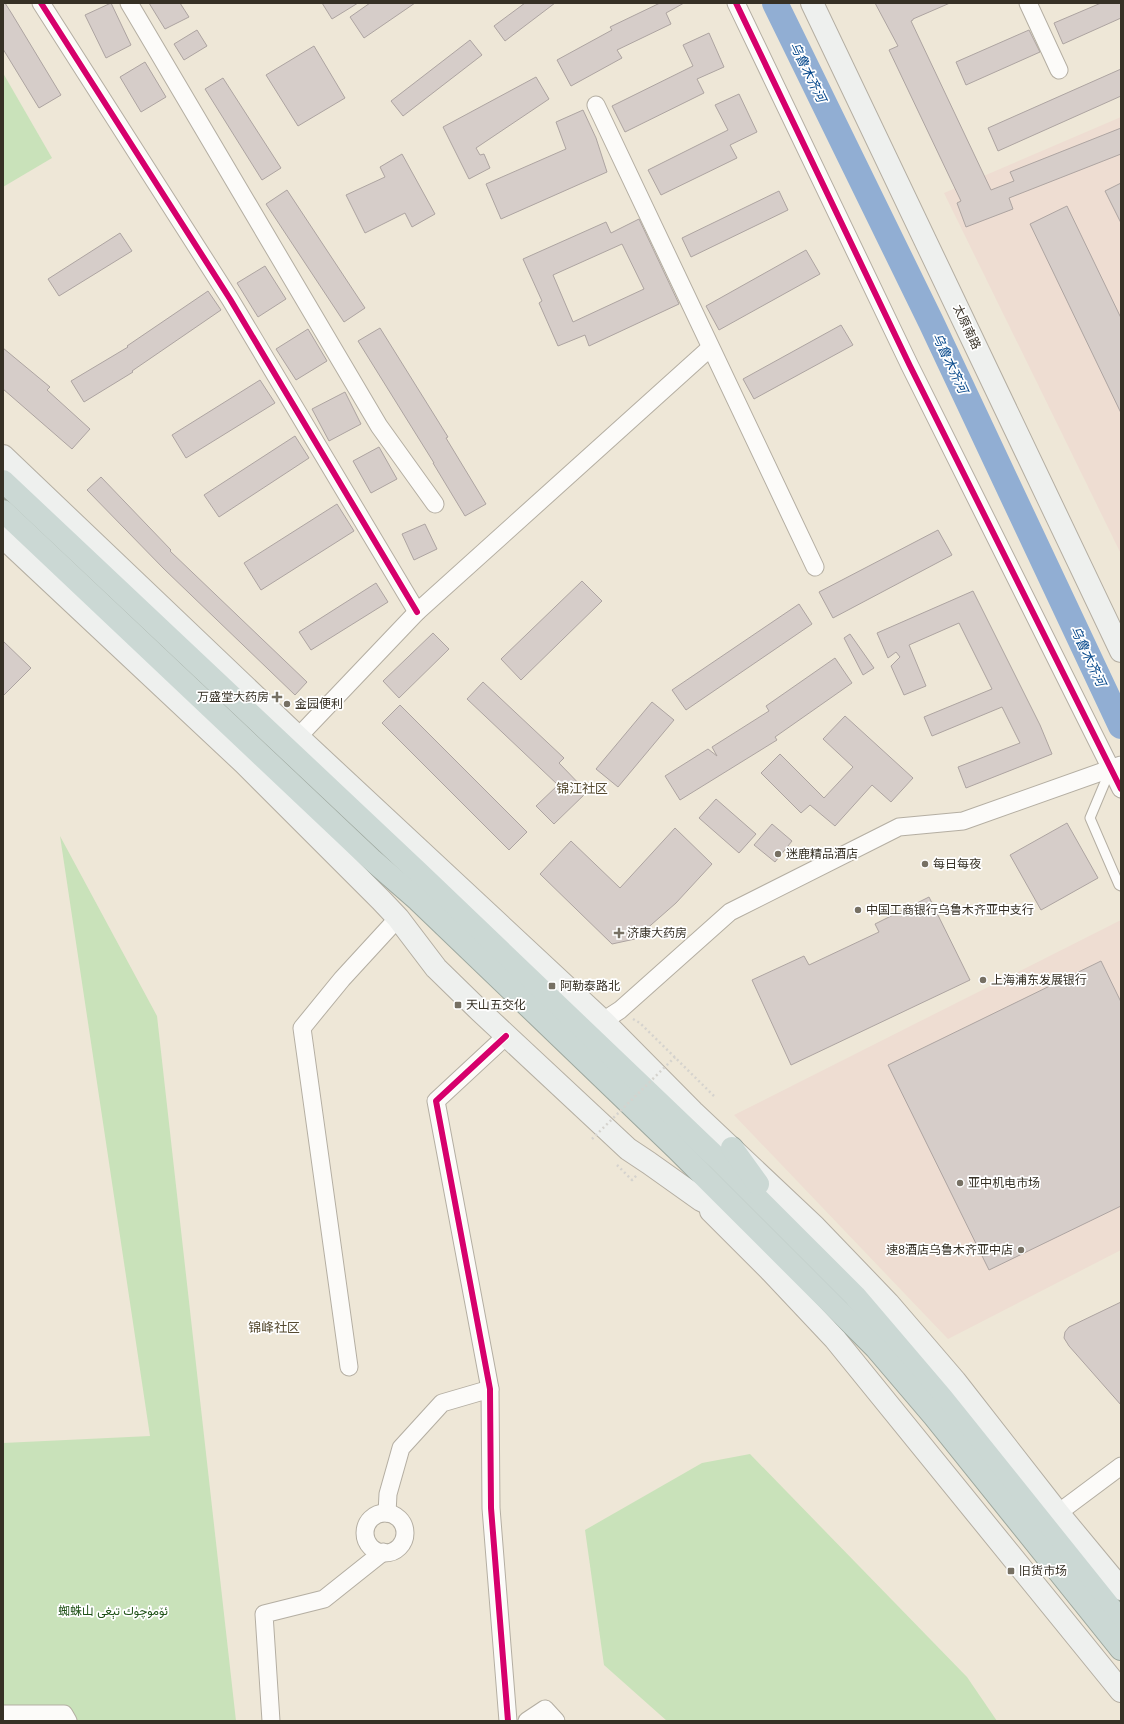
<svg xmlns="http://www.w3.org/2000/svg" width="1124" height="1724" font-family="Helvetica,Vazirmatn,'Noto Sans SC',sans-serif">
	<style>
		.commercial { fill: #eeddd2 }
		.green { fill: #c9e2ba }
		.lines { fill: none; stroke-linecap: round; stroke-linejoin: round }
		.river { stroke: #91aed3; stroke-width: 26 }
		.building { fill: #d6cdc9; stroke: #ada4a1; fill-rule: evenodd }
		.lane-casing { stroke: #b4aea2; stroke-width: 11 }
		.street-casing { stroke: #b4aea2; stroke-width: 19 }
		.secondary-casing { stroke: #b4aea2; stroke-width: 24 }
		.highway-casing { stroke: #9da79e; stroke-width: 24 }
		.path { stroke: #d5d3ce; stroke-width: 2.5; stroke-dasharray: 2 3; stroke-linecap: butt }
		.lane { stroke: #fcfbf9; stroke-width: 9 }
		.street { stroke: #fcfbf9; stroke-width: 17 }
		.secondary { stroke: #eef0ee; stroke-width: 22 }
		.highway { stroke: #cbd8d4; stroke-width: 22 }
		.path-bridge { stroke: #d5d3ce; stroke-width: 2.5; stroke-dasharray: 2 3; stroke-linecap: butt }
		.cycleway-casing { stroke: #fff; stroke-width: 8 }
		.cycleway { stroke: #d6006c; stroke-width: 6 }
		.poi-dot { fill: #767063; stroke: #fff; stroke-width: 1.5 }
		.labels { text-anchor: middle; dominant-baseline: central; stroke-width: 3.5; stroke-linejoin: round; paint-order: stroke }
		.street-label { font-size: 12px; fill: #363025; stroke: #fff }
		.poi-label { font-size: 12px; fill: #363025; stroke: #fff; text-anchor: start }
		.park-label { font-size: 12px; fill: #1d5015; stroke: #fff }
		.water-label { font-size: 13px; font-style: italic; fill: #004489; stroke: #fff }
		.neighbourhood-label { font-size: 13px; fill: #554a30; stroke: #fff }
	</style>
	<rect width="100%" height="100%" fill="#eee7d7"/>
	<g class="commercial">
		<polygon points="1121,117 1121,554 944,193"/>
		<polygon points="1121,920 1121,1250 948,1339 734,1115"/>
	</g>
	<g class="green">
		<polygon points="3,73 52,158 3,187"/>
		<polygon points="60,836 157,1016 236,1721 3,1721 3,1443 150,1436"/>
		<polygon points="750,1454 967,1677 997,1721 667,1721 604,1665 585,1530 702,1463"/>
	</g>
	<g class="lines">
		<polyline class="river" points="775,3 931,322 1121,726"/>
	</g>
	<g class="building">
		<polygon points="3,3 5,3 12,14 61,95 39,108 3,49"/>
		<polygon points="111,3 131,45 106,58 85,15"/>
		<polygon points="149,3 180,3 189,17 165,29"/>
		<polygon points="322,3 358,3 332,19"/>
		<polygon points="370,3 415,3 364,38 350,17"/>
		<polygon points="525,3 555,3 505,41 494,26"/>
		<polygon points="660,3 684,3 666,13 671,24 617,50 622,58 571,86 557,60 612,30 610,27"/>
		<polygon points="875,3 950,3 913,19 913,20 911,21 991,190 1014,181 1010,172 1121,128 1121,154 1009,198 1013,209 966,227 957,203 961,201 889,50 898,46"/>
		<polygon points="1101,3 1121,3 1121,18 1063,44 1054,23"/>
		<polygon points="197,30 207,46 184,60 174,44"/>
		<polygon points="1029,30 1040,52 966,85 956,62"/>
		<polygon points="709,33 724,67 697,79 704,93 625,132 612,106 693,66 683,45"/>
		<polygon points="470,40 482,55 403,116 391,101"/>
		<polygon points="314,46 345,98 298,126 266,75"/>
		<polygon points="145,62 166,97 141,112 120,77"/>
		<polygon points="1121,69 1121,96 998,151 988,128"/>
		<polygon points="536,77 549,99 476,148 480,155 484,154 490,168 469,179 443,127"/>
		<polygon points="223,78 281,168 262,180 205,89"/>
		<polygon points="739,94 757,132 730,145 737,158 661,195 648,170 728,130 715,105"/>
		<polygon points="583,110 596,138 607,172 501,219 486,184 566,149 556,122"/>
		<polygon points="402,154 435,214 412,227 405,213 365,233 346,195 385,177 380,167"/>
		<polygon points="1121,183 1121,223 1105,191"/>
		<polygon points="287,190 365,308 344,322 266,204"/>
		<polygon points="779,191 788,210 691,257 682,238"/>
		<polygon points="1067,206 1121,318 1121,413 1030,224"/>
		<path d="M639,219L679,304L589,346L585,335L558,346L539,303L542,301L523,259L606,222L611,233ZM622,244L644,289L573,322L553,275Z"/>
		<polygon points="120,233 132,251 59,296 48,279"/>
		<polygon points="806,250 820,274 719,330 706,306"/>
		<polygon points="265,266 286,299 258,317 237,283"/>
		<polygon points="208,291 221,310 132,371 133,372 84,402 71,381 128,347 127,346"/>
		<polygon points="841,325 853,345 754,399 743,379"/>
		<polygon points="380,328 448,437 446,438 486,504 465,516 433,463 434,463 358,341"/>
		<polygon points="308,329 327,361 296,380 276,349"/>
		<polygon points="3,348 50,387 47,390 90,429 72,449 3,389"/>
		<polygon points="260,380 275,403 186,458 172,435"/>
		<polygon points="345,392 361,424 329,441 312,409"/>
		<polygon points="295,436 309,458 219,517 204,495"/>
		<polygon points="379,447 397,479 371,493 353,461"/>
		<polygon points="101,477 171,550 170,551 307,682 295,695 164,569 87,490"/>
		<polygon points="337,504 354,531 261,590 244,563"/>
		<polygon points="425,524 437,549 414,560 402,534"/>
		<polygon points="938,530 952,555 833,618 819,592"/>
		<polygon points="582,581 602,601 521,680 501,659"/>
		<polygon points="376,583 388,602 311,650 299,632"/>
		<polygon points="973,591 1040,725 1052,754 966,788 958,767 1020,743 1002,707 932,736 924,717 992,689 959,623 909,645 926,686 904,695 891,666 900,657 896,652 888,658 877,633"/>
		<polygon points="799,604 812,624 686,710 672,690"/>
		<polygon points="433,633 449,649 399,698 383,681"/>
		<polygon points="850,634 874,668 863,675 844,638"/>
		<polygon points="3,641 31,668 3,696"/>
		<polygon points="835,658 852,683 775,737 777,740 680,800 665,776 708,749 717,756 712,747 769,711 766,706"/>
		<polygon points="483,682 564,758 559,763 587,792 554,824 536,806 558,785 467,699"/>
		<polygon points="652,702 674,720 618,787 596,769"/>
		<polygon points="400,705 527,832 509,850 382,723"/>
		<polygon points="845,716 913,778 891,802 872,785 835,826 810,805 801,813 761,773 780,754 824,798 853,767 823,739"/>
		<polygon points="716,799 756,834 739,853 699,818"/>
		<polygon points="1067,823 1098,878 1041,910 1010,855"/>
		<polygon points="772,824 792,841 775,862 754,845"/>
		<polygon points="675,828 712,864 676,903 635,939 612,944 540,874 571,841 620,888"/>
		<polygon points="929,897 970,980 791,1065 752,980 804,956 809,965 879,932 875,924"/>
		<polygon points="1101,961 1121,1002 1121,1206 989,1270 888,1065"/>
		<polygon points="1121,1302 1121,1405 1069,1346 1064,1338 1065,1332 1069,1327"/>
	</g>
	<g class="lines">
		<g class="lane-casing">
			<polyline id="lane" points="1111,768 1090,818 1119,885 1121,886"/>
		</g>
		<g class="street-casing">
			<g id="street">
				<polyline points="41,3 230,299 417,612"/>
				<polyline points="129,3 379,426 435,504"/>
				<polyline points="736,3 910,366 1121,789"/>
				<polyline points="1028,3 1059,70"/>
				<polyline points="596,105 815,567"/>
				<polyline points="298,737 417,612 710,348"/>
				<polyline points="603,1021 620,1010 730,912 899,827 963,821 1121,765"/>
				<polyline points="506,1036 436,1101 490,1389 491,1508 508,1721"/>
				<polyline points="349,1367 302,1028 342,979 398,918"/>
				<polyline points="387,1513 388,1494 401,1448 442,1403 490,1389"/>
				<polyline points="1058,1513 1121,1466"/>
				<circle cx="385" cy="1533" r="20"/>
				<polyline points="3,1714 64,1714 68,1721"/>
				<polyline points="271,1721 264,1614 324,1599 383,1552"/>
				<polyline points="527,1721 545,1709 556,1721"/>
			</g>
		</g>
		<g class="secondary-casing">
			<g id="secondary">
				<polyline points="812,3 1121,651"/>
				<polyline points="3,456 298,737 603,1021 693,1112 815,1227 888,1303 955,1381 1058,1513 1121,1589"/>
				<polyline points="3,537 244,763 381,900 398,918 436,968 479,1010 628,1149 649,1163 701,1200 751,1225"/>
				<polyline points="711,1211 769,1269 835,1339 1121,1691"/>
			</g>
		</g>
		<g class="highway-casing">
			<g id="highway">
				<polyline points="3,481 419,873 717,1158 855,1296 942,1398 1121,1621"/>
				<polyline points="3,511 371,859 418,900 678,1150 876,1348 934,1416 1121,1649"/>
				<polyline points="732,1148 758,1184"/>
			</g>
		</g>
		<g class="path">
			<polyline points="633,1019 640,1023 715,1097"/>
			<polyline points="617,1165 632,1180 637,1175"/>
		</g>
		<use href="#lane" class="lane"/>
		<use href="#street" class="street"/>
		<use href="#secondary" class="secondary"/>
		<use href="#highway" class="highway"/>
		<polyline class="path-bridge" points="592,1139 675,1057"/>
		<g class="cycleway-casing">
			<g id="cycleway">
				<polyline points="41,3 230,299 417,612"/>
				<polyline points="736,3 910,366 1121,789"/>
				<polyline points="506,1036 436,1101 490,1389 491,1508 508,1721"/>
			</g>
		</g>
		<use href="#cycleway" class="cycleway"/>
	</g>
	<g class="poi-dot">
		<path d="M275 691h4v4h4v4h-4v4h-4v-4h-4v-4h4z"/>
		<circle cx="287" cy="704" r="4"/>
		<circle cx="778" cy="854" r="4"/>
		<circle cx="925" cy="864" r="4"/>
		<circle cx="858" cy="910" r="4"/>
		<path d="M617 927h4v4h4v4h-4v4h-4v-4h-4v-4h4z"/>
		<circle cx="983" cy="980" r="4"/>
		<rect x="548" y="982" width="8" height="8" rx="2"/>
		<rect x="454" y="1001" width="8" height="8" rx="2"/>
		<circle cx="960" cy="1183" r="4"/>
		<circle cx="1021" cy="1250" r="4"/>
		<rect x="1007" y="1567" width="8" height="8" rx="2"/>
	</g>
	<g class="labels">
		<g class="street-label">
			<text transform="translate(967 327) rotate(65)">太原南路</text>
		</g>
		<g class="poi-label">
			<text x="269" y="697" text-anchor="end">万盛堂大药房</text>
			<text x="295" y="704">金园便利</text>
			<text x="786" y="854">迷鹿精品酒店</text>
			<text x="933" y="864">每日每夜</text>
			<text x="866" y="910">中国工商银行乌鲁木齐亚中支行</text>
			<text x="627" y="933">济康大药房</text>
			<text x="991" y="980">上海浦东发展银行</text>
			<text x="560" y="986">阿勒泰路北</text>
			<text x="466" y="1005">天山五交化</text>
			<text x="968" y="1183">亚中机电市场</text>
			<text x="1013" y="1250" text-anchor="end">速8酒店乌鲁木齐亚中店</text>
			<text x="1019" y="1571">旧货市场</text>
		</g>
		<g class="park-label">
			<text x="113" y="1611">蜘蛛山 ئۆمۈچۈك تېغى</text>
		</g>
		<g class="water-label">
			<text transform="translate(808 72) rotate(64)">乌鲁木齐河</text>
			<text transform="translate(950 363) rotate(65)">乌鲁木齐河</text>
			<text transform="translate(1088 656) rotate(65)">乌鲁木齐河</text>
		</g>
		<g class="neighbourhood-label">
			<text x="582" y="788">锦江社区</text>
			<text x="274" y="1327">锦峰社区</text>
		</g>
	</g>
	<rect width="1124" height="1724" fill="none" stroke="#363025" stroke-width="8"/>
</svg>
